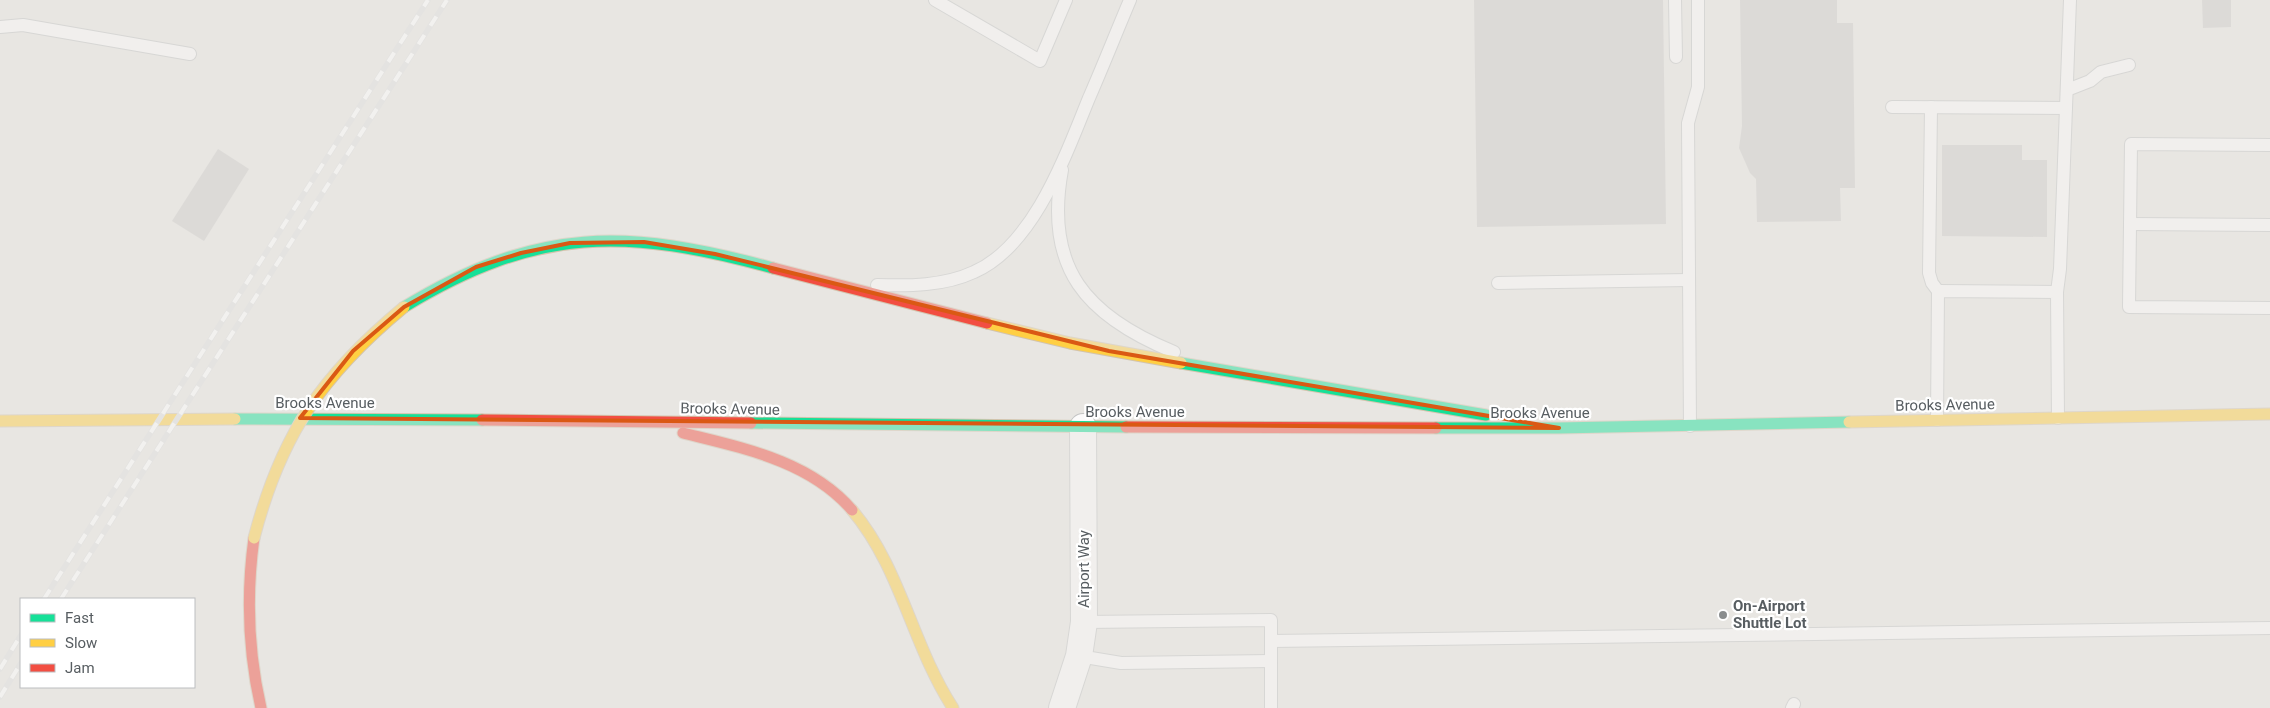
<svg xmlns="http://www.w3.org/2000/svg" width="2270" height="708" font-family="Roboto,sans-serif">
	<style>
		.building { fill: #cfcdcb }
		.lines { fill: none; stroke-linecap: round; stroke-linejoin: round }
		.lane-casing { stroke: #c4c5c5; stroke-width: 14 }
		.street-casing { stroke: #c4c5c5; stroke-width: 28 }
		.fast-casing { stroke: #d3c4ad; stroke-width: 13 }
		.slow-casing { stroke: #d3c4ad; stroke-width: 13 }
		.jam-casing { stroke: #d3c4ad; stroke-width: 13 }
		.lane { stroke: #fcfbfb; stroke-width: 12 }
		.street { stroke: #fcfbfb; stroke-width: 26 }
		.fast { stroke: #16e098; stroke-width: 11 }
		.slow { stroke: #ffcf43; stroke-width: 11 }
		.jam { stroke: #f24e42; stroke-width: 11 }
		.rail-casing { stroke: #e0e0e0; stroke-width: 5.5 }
		.rail { stroke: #fff; stroke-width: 4; stroke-dasharray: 11; stroke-linecap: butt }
		.slow-bridge-casing { stroke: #d3c4ad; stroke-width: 13; stroke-linecap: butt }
		.slow-bridge { stroke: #ffcf43; stroke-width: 11 }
		.marked { fill: none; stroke: #da5914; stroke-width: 4; stroke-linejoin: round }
		.poi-dot { fill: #8a8d8e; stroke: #fff; stroke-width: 2 }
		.labels { text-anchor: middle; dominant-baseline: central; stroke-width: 4.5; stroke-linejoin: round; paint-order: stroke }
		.street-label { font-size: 15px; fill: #575d61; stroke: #fff }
		.poi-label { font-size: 15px; font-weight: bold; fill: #575d61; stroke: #fff; text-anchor: start }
	</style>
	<rect width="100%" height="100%" fill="#e8e6e2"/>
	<g class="building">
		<polygon points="1474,0 1663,0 1666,224 1477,227"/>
		<polygon points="1740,0 1837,0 1837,23 1853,23 1855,188 1840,188 1841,221 1757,222 1756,179 1750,173 1739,148 1742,126"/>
		<polygon points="2202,0 2231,0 2231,27 2203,28"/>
		<polygon points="1942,145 2022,145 2022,160 2047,160 2047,237 1942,236"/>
		<polygon points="218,149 249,169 204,241 172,221"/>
	</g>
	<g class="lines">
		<g class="lane-casing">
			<g id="lane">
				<polyline points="935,0 1040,61 1066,0"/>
				<polyline points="1675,0 1676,57"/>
				<polyline points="0,27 23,25 190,54"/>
				<polyline points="2067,90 2090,81 2101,72 2129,65"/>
				<polyline points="1892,107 2066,108"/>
				<polyline points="1931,107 1929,273 1932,283 1938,291"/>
				<polyline points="2270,145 2131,144 2129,307 2270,308"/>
				<path d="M1062,170C1044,268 1086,316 1174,352"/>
				<polyline points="2130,224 2270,225"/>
				<polyline points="1498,283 1689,280"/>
				<path d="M877,285C909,286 944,286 974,272C1034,246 1066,154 1089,98C1103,66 1116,33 1130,0"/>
				<polyline points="2057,292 2060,269 2070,0"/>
				<polyline points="1937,420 1938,291 2057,292 2058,418"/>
				<polyline points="1690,426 1688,123 1698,87 1698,0"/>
				<polyline points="1084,622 1271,620 1271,708"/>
				<polyline points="1271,641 2270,628"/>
				<polyline points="1079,656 1121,663 1271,661"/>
				<polyline points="1792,708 1794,704"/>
			</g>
		</g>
		<g class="street-casing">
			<polyline id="street" points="1062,708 1079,656 1084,622 1083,427"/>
		</g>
		<g class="fast-casing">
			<g id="fast">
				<path d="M404,307C537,226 627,228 773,268"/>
				<polyline points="1181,363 1486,415"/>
				<polyline points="235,419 482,420"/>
				<polyline points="751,423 1126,427"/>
				<polyline points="1436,428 1559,428 1849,422"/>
			</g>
		</g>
		<g class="slow-casing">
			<g id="slow">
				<polyline points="987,323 1070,343 1181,363"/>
				<polyline points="0,421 235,419"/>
				<polyline points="1849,422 2270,414"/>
				<path d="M852,510C901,568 912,645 953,708"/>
			</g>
		</g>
		<g class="jam-casing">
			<g id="jam">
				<polyline points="773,268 987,323"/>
				<polyline points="482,420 751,423"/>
				<polyline points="1126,427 1436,428"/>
				<path d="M683,433C743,448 810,461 852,510"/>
				<path d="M254,538C246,596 248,651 261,708"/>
			</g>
		</g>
		<use href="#lane" class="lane"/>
		<use href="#street" class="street"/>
		<use href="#fast" class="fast"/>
		<use href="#slow" class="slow"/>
		<use href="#jam" class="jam"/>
		<g class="rail-casing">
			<g id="rail">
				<polyline points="44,599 428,0"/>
				<polyline points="61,599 447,0"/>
				<polyline points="0,669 21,635"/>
				<polyline points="0,697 21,663"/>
			</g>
		</g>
		<use href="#rail" class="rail"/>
		<g class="slow-bridge-casing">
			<path id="slow-bridge" d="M254,538C281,434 322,375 404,307"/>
		</g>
		<use href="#slow-bridge" class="slow-bridge"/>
	</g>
	<path d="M0 0H2270V708H0ZM644,242L715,254L1109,351L1559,428L300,418L353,351L404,307L476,267L521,253L570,243Z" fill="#e8e6e2" fill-opacity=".55" fill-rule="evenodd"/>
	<path class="marked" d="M644,242L715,254L1109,351L1559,428L300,418L353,351L404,307L476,267L521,253L570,243Z"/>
	<circle class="poi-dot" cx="1723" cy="615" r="5"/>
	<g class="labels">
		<g class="street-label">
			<text x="325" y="403">Brooks Avenue</text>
			<text transform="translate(1945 405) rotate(-1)">Brooks Avenue</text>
			<text transform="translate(730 409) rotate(1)">Brooks Avenue</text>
			<text x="1135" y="412">Brooks Avenue</text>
			<text x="1540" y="413">Brooks Avenue</text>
			<text transform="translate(1084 569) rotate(-90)">Airport Way</text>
		</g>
		<g class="poi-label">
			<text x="1733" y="606">On-Airport<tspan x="1733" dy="17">Shuttle Lot</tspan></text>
		</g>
	</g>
	<rect x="20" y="598" width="175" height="90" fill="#ffffff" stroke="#bcbec0"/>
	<rect x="30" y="614" width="25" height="8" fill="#16e098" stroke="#bcbec0"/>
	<text x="65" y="623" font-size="15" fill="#575d61">Fast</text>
	<rect x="30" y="639" width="25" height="8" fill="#ffcf43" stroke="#bcbec0"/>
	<text x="65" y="648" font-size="15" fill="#575d61">Slow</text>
	<rect x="30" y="664" width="25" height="8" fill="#f24e42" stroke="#bcbec0"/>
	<text x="65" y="673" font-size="15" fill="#575d61">Jam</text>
</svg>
